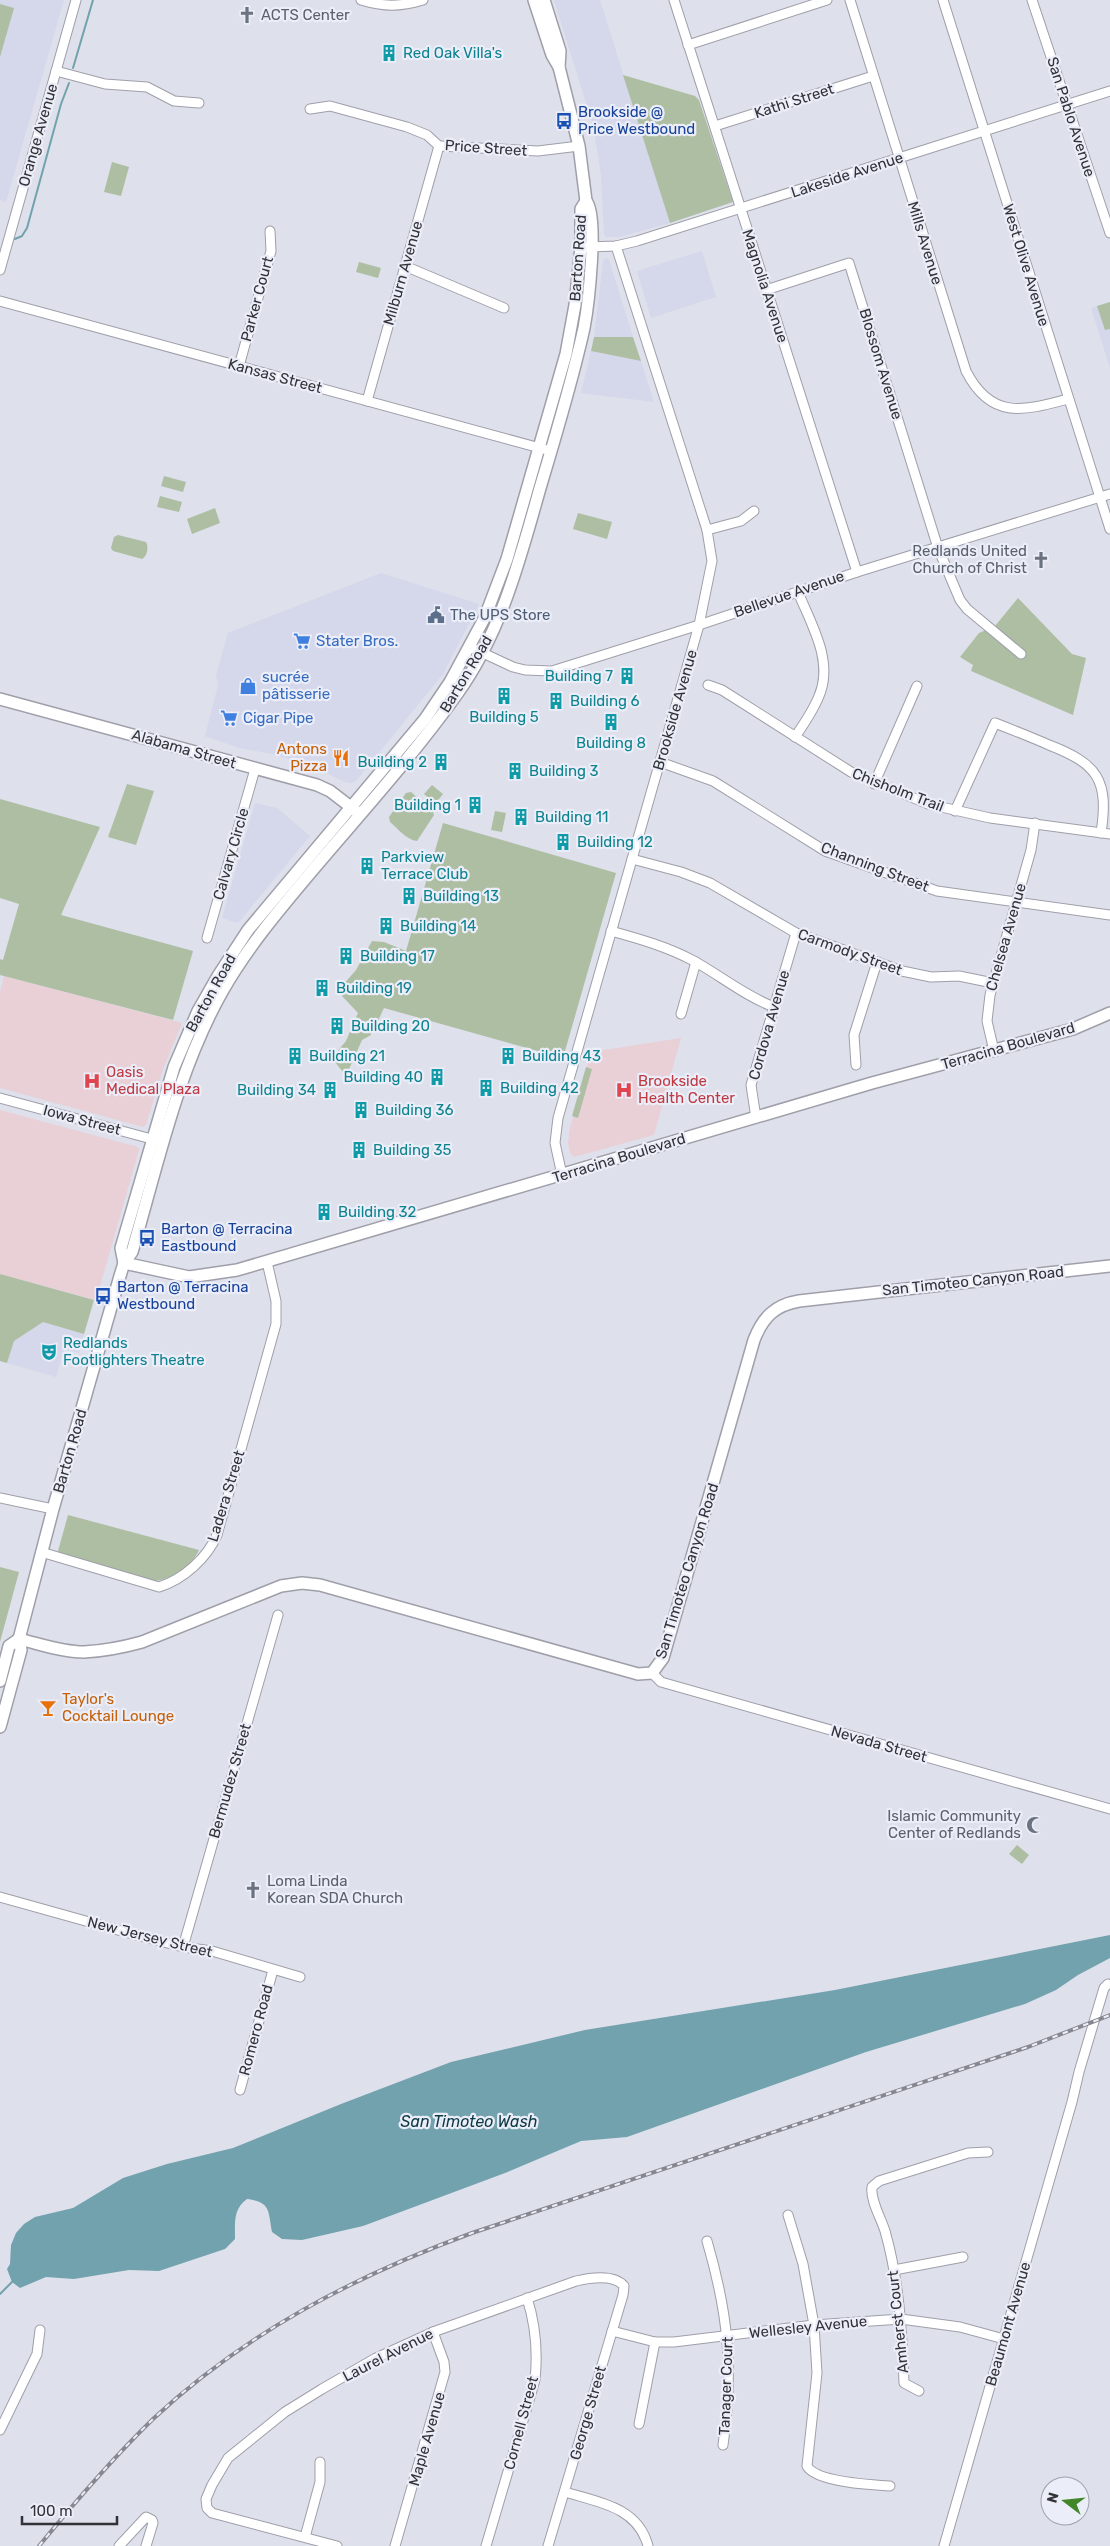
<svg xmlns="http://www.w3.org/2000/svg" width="1110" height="2546" font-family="Rubik,sans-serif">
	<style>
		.built { fill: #d5d7ea }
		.medical { fill: #e9cfd6 }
		.green { fill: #aebea3 }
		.water { fill: #71a2ae }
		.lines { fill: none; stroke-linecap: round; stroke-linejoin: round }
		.stream { stroke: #71a2ae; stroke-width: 2 }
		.minor-casing { stroke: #9e9fa9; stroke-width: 11 }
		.major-casing { stroke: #9e9fa9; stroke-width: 14 }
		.minor { stroke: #fff; stroke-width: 9 }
		.major { stroke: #fff; stroke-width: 11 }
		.rail-casing { stroke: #86878f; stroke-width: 4 }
		.rail { stroke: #ebedf8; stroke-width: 2; stroke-dasharray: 5.5; stroke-linecap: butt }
		.labels { text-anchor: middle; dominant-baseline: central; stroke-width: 4.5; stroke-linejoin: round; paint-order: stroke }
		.worship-label { font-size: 15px; fill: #5b616d; stroke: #ebedf8; text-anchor: start }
		.culture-label { font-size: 15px; fill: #0d838f; stroke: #ebedf8; text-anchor: start }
		.street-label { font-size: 15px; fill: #323337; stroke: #ebedf8 }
		.transit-label { font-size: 15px; fill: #164399; stroke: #ebedf8; text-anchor: start }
		.service-label { font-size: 15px; fill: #4e5e75; stroke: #ebedf8; text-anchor: start }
		.shop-label { font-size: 15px; fill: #366cbe; stroke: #ebedf8; text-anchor: start }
		.food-label { font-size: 15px; fill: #c56008; stroke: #ebedf8; text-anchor: end }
		.health-label { font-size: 15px; fill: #be3a42; stroke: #ebedf8; text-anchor: start }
		.water-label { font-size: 16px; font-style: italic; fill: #0c3a44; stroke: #ebedf8 }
	</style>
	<rect width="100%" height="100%" fill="#dee0eb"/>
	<g class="built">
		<polygon points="0,0 64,0 6,202 0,200"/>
		<polygon points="554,0 600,0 670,223 619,237 606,237 604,234 601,175 593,125"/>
		<polygon points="702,251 716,297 651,318 637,271"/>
		<polygon points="607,258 609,260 633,337 594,337 603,261"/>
		<polygon points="1110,302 1110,368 1091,308"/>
		<polygon points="591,351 641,361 654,402 581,393"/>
		<polygon points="381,573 479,604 443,674 356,781 351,783 345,782 312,766 272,754 239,748 205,736 218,685 216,675 228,633"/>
		<polygon points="255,803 277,808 310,836 238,923 222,918"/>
		<polygon points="43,1322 84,1334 79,1353 64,1349 56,1377 7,1363 14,1341"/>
	</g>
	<g class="medical">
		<polygon points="4,976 182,1023 163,1069 146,1125 143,1127 0,1088 0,992"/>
		<polygon points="681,1038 654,1135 574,1157 570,1153 568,1143 570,1128 591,1052"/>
		<polygon points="0,1110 138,1147 139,1150 96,1300 0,1274"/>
	</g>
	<g class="green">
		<polygon points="0,4 14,8 0,57"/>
		<polygon points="623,75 695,96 699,100 733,202 670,223"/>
		<polygon points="112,162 129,167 121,196 104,192"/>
		<polygon points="359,262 381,268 378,278 356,272"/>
		<polygon points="1110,302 1110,329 1105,330 1097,306"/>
		<polygon points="594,337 633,337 641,361 591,351"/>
		<polygon points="164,476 186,482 183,492 161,486"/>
		<polygon points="160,496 182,502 179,512 157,507"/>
		<polygon points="215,508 220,523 192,534 187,519"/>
		<polygon points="578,513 612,522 607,539 573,529"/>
		<path d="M118,535L146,542C149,548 147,556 142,559L113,551L111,548L114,537Z"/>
		<polygon points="1018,598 1072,654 1086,658 1073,715 971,671 973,665 960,657 979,633 995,626"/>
		<polygon points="127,784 154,791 136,845 108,837"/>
		<polygon points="432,785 443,794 435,804 424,794"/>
		<path d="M411,792L433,812L434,815L417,841C407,840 397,828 390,822L389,817L406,793Z"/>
		<polygon points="0,799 100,827 61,915 193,951 173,1020 0,975 0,959 3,960 19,904 0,898"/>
		<polygon points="495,811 506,813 502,832 491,830"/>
		<polygon points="443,823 616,873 563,1058 384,1008 376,1025 378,1029 373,1028 370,1031 371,1035 362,1040 346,1076 332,1058 346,1041 358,1013 342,996 346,987 343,985 356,970 372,941 384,942 406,951"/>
		<polygon points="586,1067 592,1069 578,1118 572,1116"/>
		<polygon points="0,1274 94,1300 84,1334 43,1322 14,1341 7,1363 0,1361"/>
		<path d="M68,1515L199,1550C192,1566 172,1579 155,1581L60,1553L58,1551Z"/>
		<polygon points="0,1567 19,1572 0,1642"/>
		<polygon points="1017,1845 1029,1855 1022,1864 1009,1854"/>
	</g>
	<path class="water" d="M1110,1935V1958L1078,1975L1056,1990L1025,2004L866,2052L627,2137L581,2141L505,2173L363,2226L302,2240L282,2239L272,2232C268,2211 271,2202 247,2199C233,2209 235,2223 235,2239L225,2249L159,2271L129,2270L74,2279L46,2277L20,2288L12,2282L7,2269L10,2264L11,2245L16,2233L24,2224L35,2217L73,2208L123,2178L167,2164L233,2148L341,2104L451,2062L585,2030L835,1990Z"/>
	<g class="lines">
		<g class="stream">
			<polyline points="73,68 93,0"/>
			<polyline points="15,239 22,236 27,228 61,104 69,83"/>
			<polyline points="0,2294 14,2280"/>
		</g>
		<g class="minor-casing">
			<g id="minor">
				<path d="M361,0C384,7 400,7 423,0"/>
				<polyline points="674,0 857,572"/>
				<path d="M850,0L966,371C991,420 1023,411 1068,399"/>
				<polyline points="943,0 1110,529"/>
				<polyline points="1032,0 1110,233"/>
				<polyline points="688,45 827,0"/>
				<polyline points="56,71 105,84 147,87 174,101 199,103"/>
				<polyline points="310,109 330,106 407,127 427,135 439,146"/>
				<polyline points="715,126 873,76"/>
				<polyline points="439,146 538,151 579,146"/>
				<polyline points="587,247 616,246 637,241 1110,91"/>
				<polyline points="405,266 504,308"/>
				<polyline points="0,270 76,0"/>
				<polyline points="766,290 849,263 938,548 960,600 967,609 1021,654"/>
				<polyline points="0,301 551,451"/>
				<polyline points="239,366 271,251 270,231"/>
				<polyline points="367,401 439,146"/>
				<polyline points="707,530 741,521 754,511"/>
				<polyline points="470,647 513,667 525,670 552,671 699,625 857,572 1110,494"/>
				<polyline points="708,685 722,690 851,772 928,804 990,818 1110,834"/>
				<path d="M795,737C804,724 813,711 819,696C834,661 811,624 798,592"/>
				<polyline points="660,762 713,781 825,851 937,891 1110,915"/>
				<polyline points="874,784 917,686"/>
				<path d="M955,811L995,723C1013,730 1031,737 1049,745C1098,764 1109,780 1101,833"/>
				<polyline points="632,859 681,872 710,883 796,933 902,971 931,977 959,976 993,983"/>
				<path d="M611,931C640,939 668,947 694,961C721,976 745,996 774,1007"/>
				<polyline points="207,938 255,769"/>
				<polyline points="681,1014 696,962"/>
				<polyline points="994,1051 987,1021 990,995 1031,850 1035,823"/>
				<polyline points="856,1065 854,1035 877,962"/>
				<polyline points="0,1098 159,1141"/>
				<polyline points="756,1118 751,1085 796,933"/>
				<polyline points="562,1175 555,1143 558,1118 699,625 712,561 707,530 616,246"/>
				<polyline points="0,1498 53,1509"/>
				<path d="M41,1552L159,1587C184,1579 207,1558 217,1535L276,1324V1301L267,1262"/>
				<polyline points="652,1673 661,1682 1110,1809"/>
				<polyline points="0,1897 125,1932 183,1947 212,1951 300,1977"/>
				<polyline points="183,1947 278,1615"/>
				<polyline points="240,2090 273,1970"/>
				<path d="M788,2215L803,2264L814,2325L817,2373L807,2466C816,2482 872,2485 890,2486"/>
				<path d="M707,2241C728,2313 734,2369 723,2445"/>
				<polyline points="894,2270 963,2257"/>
				<polyline points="612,2331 655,2342 674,2342 814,2325 901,2319 960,2327 1004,2339"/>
				<path d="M919,2391L904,2383C902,2331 899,2280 885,2231C881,2218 870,2200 872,2187L879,2181L968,2153L988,2152"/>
				<polyline points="639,2424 655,2342"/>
				<polyline points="0,2430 37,2354 40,2330"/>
				<path d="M565,2492C598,2502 638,2507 648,2546"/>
				<polyline points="305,2537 320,2482 320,2462"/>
				<polyline points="119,2546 146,2517 152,2520 153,2523 146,2546"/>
				<path d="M337,2546L212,2513L207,2508L206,2499L212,2485L228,2458L285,2412L322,2389L376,2358L433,2332L576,2281C589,2278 614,2274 624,2286L623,2295L548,2546"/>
				<polyline points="395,2546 445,2372 444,2362 433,2332"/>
				<path d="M486,2546L535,2380C538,2351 536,2326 527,2298"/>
				<polyline points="944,2546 1072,2102 1079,2072 1104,1988 1108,1984"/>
			</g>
		</g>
		<g class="major-casing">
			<g id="major">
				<polyline points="534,0 552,55 559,67"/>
				<polyline points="544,0 560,51 559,67 579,146 586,201"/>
				<polyline points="0,699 317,785 330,791 356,811"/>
				<polyline points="124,1263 121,1248 174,1067 198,1011 218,976 248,930 425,719 450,682 485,617 507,559 566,354 575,305 581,247 581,209 586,201"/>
				<polyline points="124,1263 189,1277 237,1270 872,1083 1073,1029 1110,1013"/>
				<path d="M19,1639C40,1644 62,1652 84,1652C103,1651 124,1647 142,1642L281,1586L302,1583L320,1585L638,1674L652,1673L663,1658L754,1340C763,1317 775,1305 799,1301L1110,1266"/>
				<polyline points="0,1681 9,1646 19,1639"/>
				<path d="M0,1727L21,1650L19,1639L53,1509L120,1276L124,1263L132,1252C158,1164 177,1071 223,990C247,948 279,910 311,872C360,814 412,757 457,694C501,633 520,559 540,488C556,435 572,382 584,328C588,307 599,215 586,201"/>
			</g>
		</g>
		<use href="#minor" class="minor"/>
		<use href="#major" class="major"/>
		<g class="rail-casing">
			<path id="rail" d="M39,2546C75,2502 112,2459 153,2419C245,2333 355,2276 472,2233L1028,2047L1110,2015"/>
		</g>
		<use href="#rail" class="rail"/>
	</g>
	<defs>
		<g id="church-bare" transform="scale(1.35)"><path d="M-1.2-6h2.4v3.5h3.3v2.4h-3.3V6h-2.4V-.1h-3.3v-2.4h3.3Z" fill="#6b7280" stroke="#ebedf8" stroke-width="2.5" paint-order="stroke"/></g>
		<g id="building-bare" transform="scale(1.35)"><path d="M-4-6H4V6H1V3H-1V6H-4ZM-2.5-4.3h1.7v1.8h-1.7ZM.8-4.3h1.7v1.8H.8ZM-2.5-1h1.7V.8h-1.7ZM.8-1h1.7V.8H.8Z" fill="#0f9aa8" stroke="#ebedf8" stroke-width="2.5" paint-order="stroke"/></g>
		<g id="bus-bare" transform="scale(1.35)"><path d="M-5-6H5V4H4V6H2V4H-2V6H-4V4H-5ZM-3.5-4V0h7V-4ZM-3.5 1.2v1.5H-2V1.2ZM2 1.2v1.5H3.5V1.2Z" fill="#1a4fb4" stroke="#ebedf8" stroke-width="2.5" paint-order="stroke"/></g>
		<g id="civic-bare" transform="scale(1.35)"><path d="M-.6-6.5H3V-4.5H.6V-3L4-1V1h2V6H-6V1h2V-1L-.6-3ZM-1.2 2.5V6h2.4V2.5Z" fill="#5c6f8a" stroke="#ebedf8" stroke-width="2.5" paint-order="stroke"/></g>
		<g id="supermarket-bare" transform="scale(1.35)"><path d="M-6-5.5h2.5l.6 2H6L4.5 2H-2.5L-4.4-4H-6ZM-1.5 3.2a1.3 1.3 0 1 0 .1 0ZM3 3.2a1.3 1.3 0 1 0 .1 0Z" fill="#3f7fe0" stroke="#ebedf8" stroke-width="2.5" paint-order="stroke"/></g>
		<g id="shop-bare" transform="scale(1.35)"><path d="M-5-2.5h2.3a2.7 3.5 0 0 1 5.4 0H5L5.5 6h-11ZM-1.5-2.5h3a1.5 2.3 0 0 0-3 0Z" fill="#3f7fe0" stroke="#ebedf8" stroke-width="2.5" paint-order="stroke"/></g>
		<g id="restaurant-bare" transform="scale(1.35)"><path d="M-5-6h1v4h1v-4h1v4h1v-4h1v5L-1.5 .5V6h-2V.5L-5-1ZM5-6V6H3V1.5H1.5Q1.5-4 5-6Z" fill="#e8710a" stroke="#ebedf8" stroke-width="2.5" paint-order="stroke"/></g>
		<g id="hospital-bare" transform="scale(1.35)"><path d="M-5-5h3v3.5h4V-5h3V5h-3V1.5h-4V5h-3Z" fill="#e0444e" stroke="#ebedf8" stroke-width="2.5" paint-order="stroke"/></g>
		<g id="theatre-bare" transform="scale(1.35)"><path d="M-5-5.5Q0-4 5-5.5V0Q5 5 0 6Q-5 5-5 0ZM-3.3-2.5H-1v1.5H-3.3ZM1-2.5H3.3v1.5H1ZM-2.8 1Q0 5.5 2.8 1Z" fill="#0f9aa8" stroke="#ebedf8" stroke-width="2.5" paint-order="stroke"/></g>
		<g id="bar-bare" transform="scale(1.35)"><path d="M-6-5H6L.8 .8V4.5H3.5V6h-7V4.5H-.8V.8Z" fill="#e8710a" stroke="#ebedf8" stroke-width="2.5" paint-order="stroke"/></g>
		<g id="mosque-bare" transform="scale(1.35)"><path d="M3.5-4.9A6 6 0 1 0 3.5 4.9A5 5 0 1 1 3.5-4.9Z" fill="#6b7280" stroke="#ebedf8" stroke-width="2.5" paint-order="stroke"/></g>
	</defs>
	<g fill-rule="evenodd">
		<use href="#church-bare" x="247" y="15"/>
		<use href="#building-bare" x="389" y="53"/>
		<use href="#bus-bare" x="564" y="121"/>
		<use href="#church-bare" x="1041" y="560"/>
		<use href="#civic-bare" x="436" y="615"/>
		<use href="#supermarket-bare" x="302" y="641"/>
		<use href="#building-bare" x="627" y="676"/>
		<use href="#shop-bare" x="248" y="686"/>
		<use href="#building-bare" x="504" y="696"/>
		<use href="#building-bare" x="556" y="701"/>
		<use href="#supermarket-bare" x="229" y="718"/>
		<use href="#building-bare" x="611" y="722"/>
		<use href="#restaurant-bare" x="341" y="758"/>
		<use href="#building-bare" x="441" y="762"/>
		<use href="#building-bare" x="515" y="771"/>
		<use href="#building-bare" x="475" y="805"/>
		<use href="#building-bare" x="521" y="817"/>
		<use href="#building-bare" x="563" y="842"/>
		<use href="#building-bare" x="367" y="866"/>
		<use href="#building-bare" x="409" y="896"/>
		<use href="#building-bare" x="386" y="926"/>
		<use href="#building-bare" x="346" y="956"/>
		<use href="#building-bare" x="322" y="988"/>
		<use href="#building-bare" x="337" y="1026"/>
		<use href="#building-bare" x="295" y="1056"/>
		<use href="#building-bare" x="508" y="1056"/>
		<use href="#building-bare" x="437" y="1077"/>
		<use href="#hospital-bare" x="92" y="1081"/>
		<use href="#building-bare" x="486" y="1088"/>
		<use href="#building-bare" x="330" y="1090"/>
		<use href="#hospital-bare" x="624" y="1090"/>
		<use href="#building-bare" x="361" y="1110"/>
		<use href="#building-bare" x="359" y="1150"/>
		<use href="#building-bare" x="324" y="1212"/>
		<use href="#bus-bare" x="147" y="1238"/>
		<use href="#bus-bare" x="103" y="1296"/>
		<use href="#theatre-bare" x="49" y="1352"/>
		<use href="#bar-bare" x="48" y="1708"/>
		<use href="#mosque-bare" x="1035" y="1825"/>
		<use href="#church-bare" x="253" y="1890"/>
	</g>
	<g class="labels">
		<g class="worship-label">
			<text x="261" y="15">ACTS Center</text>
			<text x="1027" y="551" text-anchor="end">Redlands United<tspan x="1027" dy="17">Church of Christ</tspan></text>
			<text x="1021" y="1816" text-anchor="end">Islamic Community<tspan x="1021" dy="17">Center of Redlands</tspan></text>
			<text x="267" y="1881">Loma Linda<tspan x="267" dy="17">Korean SDA Church</tspan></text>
		</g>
		<g class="culture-label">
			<text x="403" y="53">Red Oak Villa's</text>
			<text x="613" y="676" text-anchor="end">Building 7</text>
			<text x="570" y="701">Building 6</text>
			<text x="504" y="717" text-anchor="middle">Building 5</text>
			<text x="611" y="743" text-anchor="middle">Building 8</text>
			<text x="427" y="762" text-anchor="end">Building 2</text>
			<text x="529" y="771">Building 3</text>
			<text x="461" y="805" text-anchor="end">Building 1</text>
			<text x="535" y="817">Building 11</text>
			<text x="577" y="842">Building 12</text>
			<text x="381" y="857">Parkview<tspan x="381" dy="17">Terrace Club</tspan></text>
			<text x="423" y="896">Building 13</text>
			<text x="400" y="926">Building 14</text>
			<text x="360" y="956">Building 17</text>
			<text x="336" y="988">Building 19</text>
			<text x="351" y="1026">Building 20</text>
			<text x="309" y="1056">Building 21</text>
			<text x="522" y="1056">Building 43</text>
			<text x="423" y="1077" text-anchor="end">Building 40</text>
			<text x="500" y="1088">Building 42</text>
			<text x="316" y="1090" text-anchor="end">Building 34</text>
			<text x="375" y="1110">Building 36</text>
			<text x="373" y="1150">Building 35</text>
			<text x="338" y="1212">Building 32</text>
			<text x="63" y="1343">Redlands<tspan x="63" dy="17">Footlighters Theatre</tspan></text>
		</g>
		<g class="street-label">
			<text transform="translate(794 101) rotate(-18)">Kathi Street</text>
			<text transform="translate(1071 117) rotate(72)">San Pablo Avenue</text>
			<text transform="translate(38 135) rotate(-74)">Orange Avenue</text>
			<text transform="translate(486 148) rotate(4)">Price Street</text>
			<text transform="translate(847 175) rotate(-18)">Lakeside Avenue</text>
			<text transform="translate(925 243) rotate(73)">Mills Avenue</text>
			<text transform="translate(578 258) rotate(-86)">Barton Road</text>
			<text transform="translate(1026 265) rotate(73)">West Olive Avenue</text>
			<text transform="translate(403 273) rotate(-74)">Milburn Avenue</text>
			<text transform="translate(765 286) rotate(72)">Magnolia Avenue</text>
			<text transform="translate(257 299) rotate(-75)">Parker Court</text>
			<text transform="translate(881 364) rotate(73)">Blossom Avenue</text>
			<text transform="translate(275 376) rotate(15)">Kansas Street</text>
			<text transform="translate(789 594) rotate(-19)">Bellevue Avenue</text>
			<text transform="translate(466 674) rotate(-59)">Barton Road</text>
			<text transform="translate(675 710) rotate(-74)">Brookside Avenue</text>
			<text transform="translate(184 749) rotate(16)">Alabama Street</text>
			<text transform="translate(898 790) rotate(21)">Chisholm Trail</text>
			<text transform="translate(231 854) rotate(-74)">Calvary Circle</text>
			<text transform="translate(875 867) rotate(21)">Channing Street</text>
			<text transform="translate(1006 937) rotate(-74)">Chelsea Avenue</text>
			<text transform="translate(850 952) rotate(20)">Carmody Street</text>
			<text transform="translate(211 993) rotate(-61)">Barton Road</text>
			<text transform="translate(769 1025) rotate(-74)">Cordova Avenue</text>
			<text transform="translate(1008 1046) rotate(-16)">Terracina Boulevard</text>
			<text transform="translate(82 1120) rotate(15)">Iowa Street</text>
			<text transform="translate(619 1158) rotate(-17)">Terracina Boulevard</text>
			<text transform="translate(973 1281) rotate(-6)">San Timoteo Canyon Road</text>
			<text transform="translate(70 1451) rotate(-74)">Barton Road</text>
			<text transform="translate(226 1496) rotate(-73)">Ladera Street</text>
			<text transform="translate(687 1571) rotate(-73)">San Timoteo Canyon Road</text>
			<text transform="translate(879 1744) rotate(16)">Nevada Street</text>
			<text transform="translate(230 1781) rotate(-74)">Bermudez Street</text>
			<text transform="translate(150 1937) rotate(14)">New Jersey Street</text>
			<text transform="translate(256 2030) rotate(-75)">Romero Road</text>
			<text transform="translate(898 2322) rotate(-96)">Amherst Court</text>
			<text transform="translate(1008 2324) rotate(-74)">Beaumont Avenue</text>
			<text transform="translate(808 2327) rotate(-6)">Wellesley Avenue</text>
			<text transform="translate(388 2355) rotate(-27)">Laurel Avenue</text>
			<text transform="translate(726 2386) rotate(-88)">Tanager Court</text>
			<text transform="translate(588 2413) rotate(-74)">George Street</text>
			<text transform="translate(521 2423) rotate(-75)">Cornell Street</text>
			<text transform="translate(427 2439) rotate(-74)">Maple Avenue</text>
		</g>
		<g class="transit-label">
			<text x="578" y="112">Brookside @<tspan x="578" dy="17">Price Westbound</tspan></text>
			<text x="161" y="1229">Barton @ Terracina<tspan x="161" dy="17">Eastbound</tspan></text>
			<text x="117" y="1287">Barton @ Terracina<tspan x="117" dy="17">Westbound</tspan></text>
		</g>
		<g class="service-label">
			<text x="450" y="615">The UPS Store</text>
		</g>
		<g class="shop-label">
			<text x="316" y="641">Stater Bros.</text>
			<text x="262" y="677">sucrée<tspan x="262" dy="17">pâtisserie</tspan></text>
			<text x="243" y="718">Cigar Pipe</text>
		</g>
		<g class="food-label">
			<text x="327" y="749">Antons<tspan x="327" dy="17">Pizza</tspan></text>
			<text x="62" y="1699" text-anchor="start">Taylor's<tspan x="62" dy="17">Cocktail Lounge</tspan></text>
		</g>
		<g class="health-label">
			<text x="106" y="1072">Oasis<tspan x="106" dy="17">Medical Plaza</tspan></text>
			<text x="638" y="1081">Brookside<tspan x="638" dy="17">Health Center</tspan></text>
		</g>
		<g class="water-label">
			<text x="469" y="2121">San Timoteo Wash</text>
		</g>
	</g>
	<g transform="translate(1065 2501) rotate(286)"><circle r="24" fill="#ebedf8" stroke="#a1a3ab"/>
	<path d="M0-4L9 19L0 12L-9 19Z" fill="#42862a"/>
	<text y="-8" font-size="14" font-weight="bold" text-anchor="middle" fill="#323337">N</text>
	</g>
	<path d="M22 2516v8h95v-8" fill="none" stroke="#323337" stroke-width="2.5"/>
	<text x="30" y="2516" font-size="15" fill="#323337" stroke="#ebedf8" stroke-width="4" paint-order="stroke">100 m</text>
</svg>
